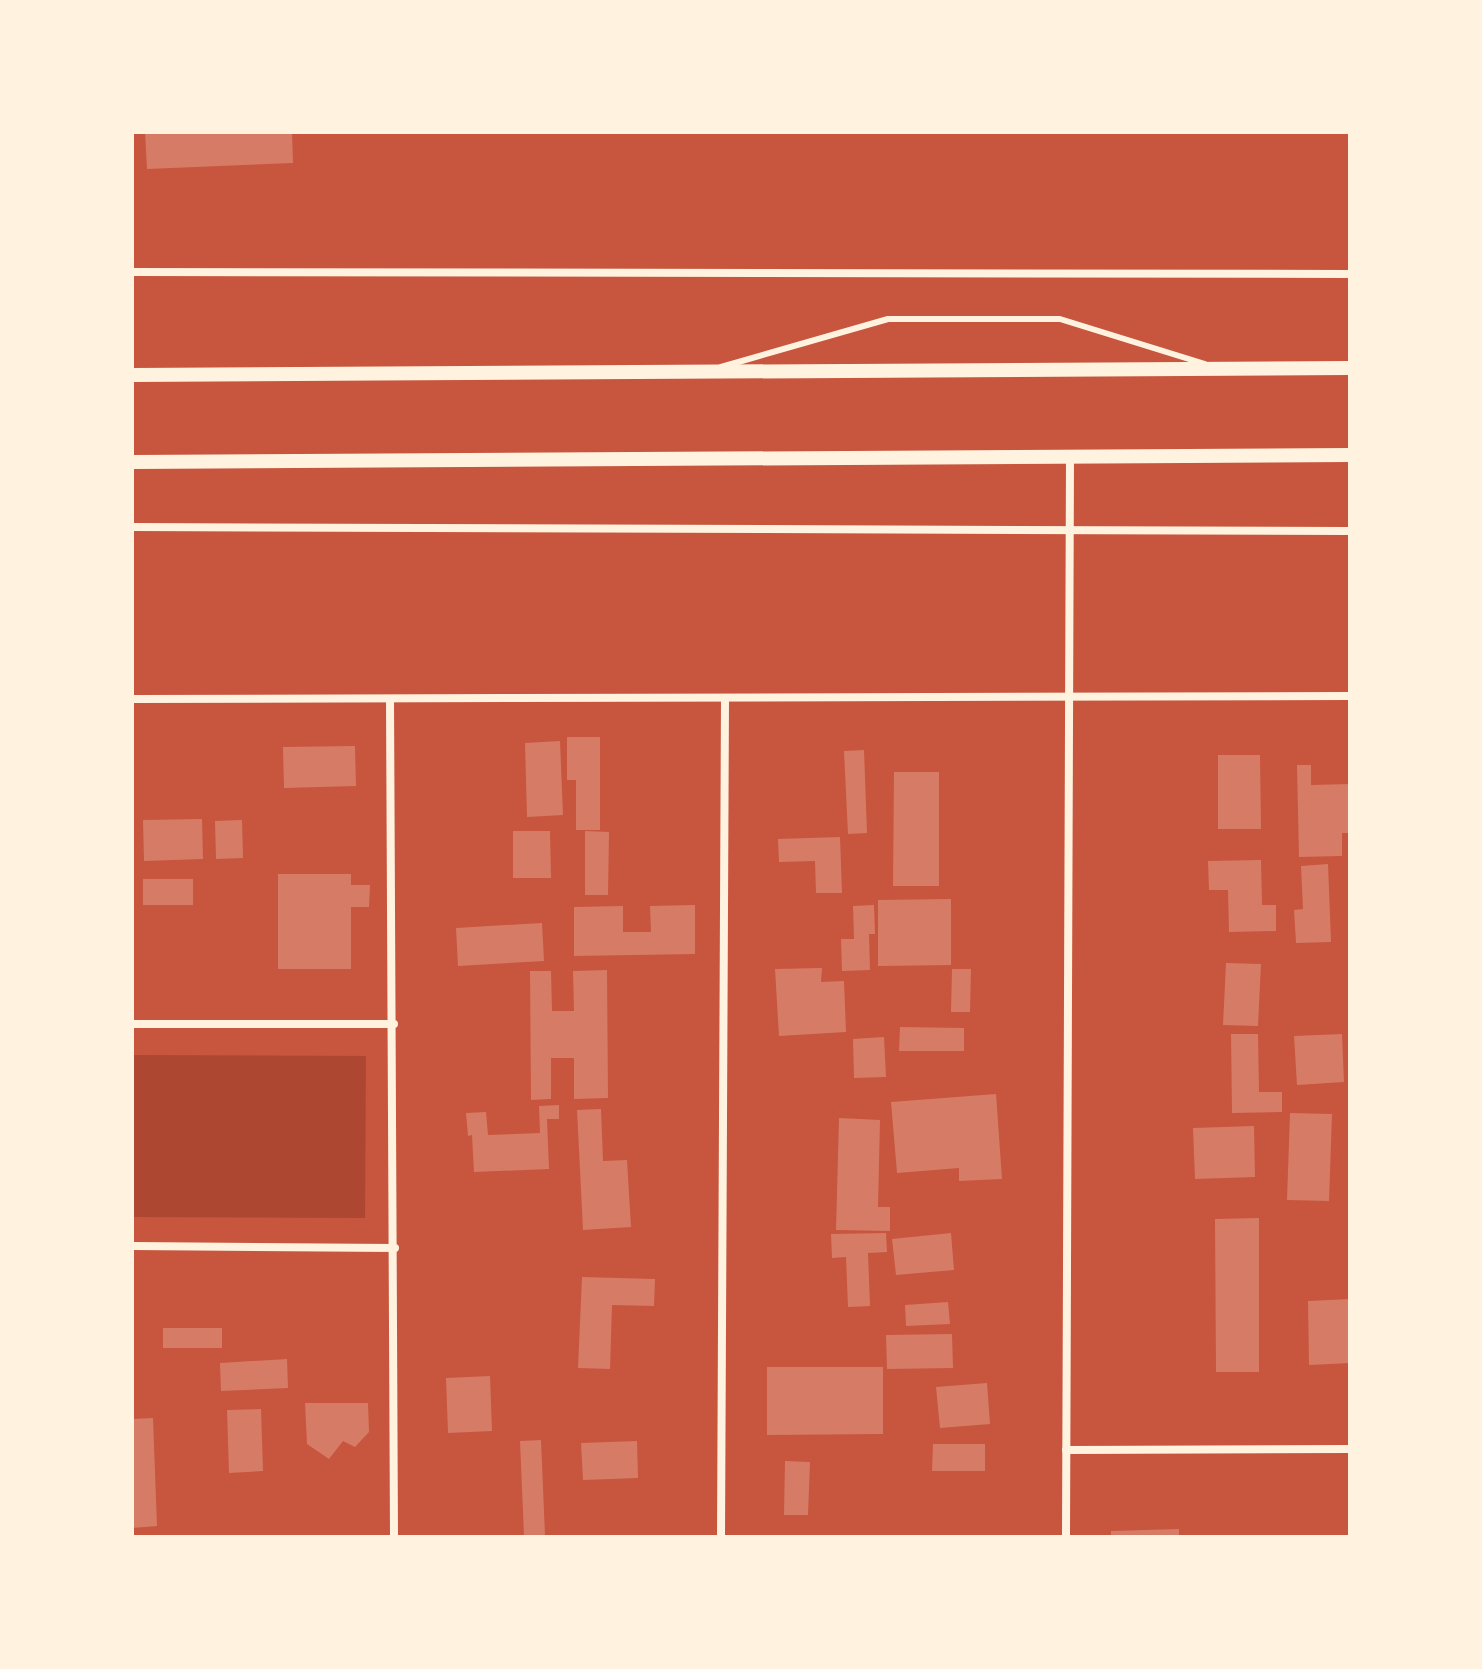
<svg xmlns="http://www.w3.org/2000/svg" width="1482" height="1669" font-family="Raleway,sans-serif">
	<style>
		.green { fill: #ae4732 }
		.building { fill: #d67c66 }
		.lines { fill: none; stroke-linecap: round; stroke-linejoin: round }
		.service { stroke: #fff3e0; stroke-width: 6 }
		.minor { stroke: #fff3e0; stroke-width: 8 }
		.tertiary { stroke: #fff3e0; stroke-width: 14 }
	</style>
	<rect width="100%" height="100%" fill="#c8553d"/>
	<polygon class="green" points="132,1055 366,1056 365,1218 132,1217"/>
	<g class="building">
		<polygon points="145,132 292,132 293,163 147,169"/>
		<polygon points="567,737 600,737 600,830 576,830 576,780 567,780"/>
		<polygon points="560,741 563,815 527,817 525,743"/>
		<polygon points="355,746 356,786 284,788 283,747"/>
		<polygon points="864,750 867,833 848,834 844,751"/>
		<polygon points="1218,755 1260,755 1261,829 1218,829"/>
		<polygon points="1297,765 1311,765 1311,785 1350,784 1350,833 1342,833 1342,856 1299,857"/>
		<polygon points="894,772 939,772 939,886 893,886"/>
		<polygon points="202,819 203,859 144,861 143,820"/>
		<polygon points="242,820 243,858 216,859 215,821"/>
		<polygon points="513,831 550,831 551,878 513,878"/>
		<polygon points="585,831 609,832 608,895 585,895"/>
		<polygon points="840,837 842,893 816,893 815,861 779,862 778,839"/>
		<polygon points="1261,860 1262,905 1276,905 1276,931 1229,932 1228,890 1209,890 1208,861"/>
		<polygon points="1328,864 1331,942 1296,943 1294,910 1303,909 1301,866"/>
		<polygon points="278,874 351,874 351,885 370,885 369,907 351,907 351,969 278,969"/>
		<rect x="143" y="879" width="50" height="26"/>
		<polygon points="951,899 951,965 878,966 878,900"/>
		<polygon points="695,905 695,954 574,956 574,907 623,906 623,932 651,932 650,906"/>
		<polygon points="874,905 875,934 869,934 870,970 842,971 841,939 854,939 853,906"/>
		<polygon points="542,923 544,961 458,966 456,928"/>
		<polygon points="1226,963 1261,964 1258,1026 1223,1025"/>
		<polygon points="822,968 821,982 844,981 846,1032 779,1036 775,969"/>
		<polygon points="952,969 971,969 970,1012 951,1012"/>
		<polygon points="607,970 608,1098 574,1099 574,1058 551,1058 551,1099 531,1100 530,971 551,971 552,1011 574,1011 573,971"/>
		<polygon points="900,1027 964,1028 964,1051 899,1051"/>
		<polygon points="1231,1034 1258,1034 1259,1092 1282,1092 1282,1112 1232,1113"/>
		<polygon points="1342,1034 1344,1082 1297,1085 1294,1036"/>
		<polygon points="884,1037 886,1077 854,1078 853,1039"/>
		<polygon points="996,1094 1002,1179 959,1181 959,1168 897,1173 891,1102"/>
		<polygon points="559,1105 559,1119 547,1119 549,1169 474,1172 472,1135 468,1136 466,1113 486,1112 488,1135 540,1133 539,1106"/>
		<polygon points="601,1109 603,1161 627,1160 631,1227 583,1230 577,1110"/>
		<polygon points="1290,1113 1332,1114 1329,1201 1287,1200"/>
		<polygon points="839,1118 880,1120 878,1207 890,1207 890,1231 836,1230"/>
		<polygon points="1254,1126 1255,1177 1195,1179 1193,1128"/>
		<polygon points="1259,1218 1259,1372 1216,1372 1215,1219"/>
		<polygon points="886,1233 887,1252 868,1253 870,1306 848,1307 846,1257 832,1258 831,1234"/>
		<polygon points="951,1233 954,1270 896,1275 892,1239"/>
		<polygon points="582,1277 655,1279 654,1306 612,1305 610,1369 578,1368"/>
		<polygon points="1350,1299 1350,1363 1309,1365 1308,1301"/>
		<polygon points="948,1302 950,1324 906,1326 905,1305"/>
		<rect x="163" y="1328" width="59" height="20"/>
		<polygon points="952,1334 953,1368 887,1369 886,1335"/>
		<polygon points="287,1359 288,1388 221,1391 220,1363"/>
		<polygon points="767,1367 883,1367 883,1434 767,1435"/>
		<polygon points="490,1376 492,1431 448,1433 446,1378"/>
		<polygon points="987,1383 990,1424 940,1428 936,1387"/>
		<polygon points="305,1403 368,1403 369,1432 355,1447 343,1441 329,1459 307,1444"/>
		<polygon points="261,1409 263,1471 229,1473 227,1410"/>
		<polygon points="153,1418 157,1526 132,1528 132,1419"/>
		<polygon points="541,1440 545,1535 524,1536 520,1441"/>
		<polygon points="637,1441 638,1478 583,1480 581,1443"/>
		<polygon points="933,1444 985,1444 985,1471 932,1471"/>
		<polygon points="785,1461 810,1462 808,1515 784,1515"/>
		<polygon points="1179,1529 1179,1537 1111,1537 1111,1531"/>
	</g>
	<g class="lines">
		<polyline class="service" points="721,367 888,319 1060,319 1205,364"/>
		<g class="minor">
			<polyline points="132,272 1350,274"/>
			<polyline points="132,527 1350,531"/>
			<polyline points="132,699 1350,696"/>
			<polyline points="390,699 394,1537"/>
			<polyline points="132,1024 394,1024"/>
			<polyline points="132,1246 395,1248"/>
			<polyline points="1066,1450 1350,1449"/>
			<polyline points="721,1537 725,698"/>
			<polyline points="1066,1537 1070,457"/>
		</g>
		<g class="tertiary">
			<polyline points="132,375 1350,368"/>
			<polyline points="132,462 1350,455"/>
		</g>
	</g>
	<rect width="1482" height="1669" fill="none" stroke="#fff3e0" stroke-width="268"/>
</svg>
